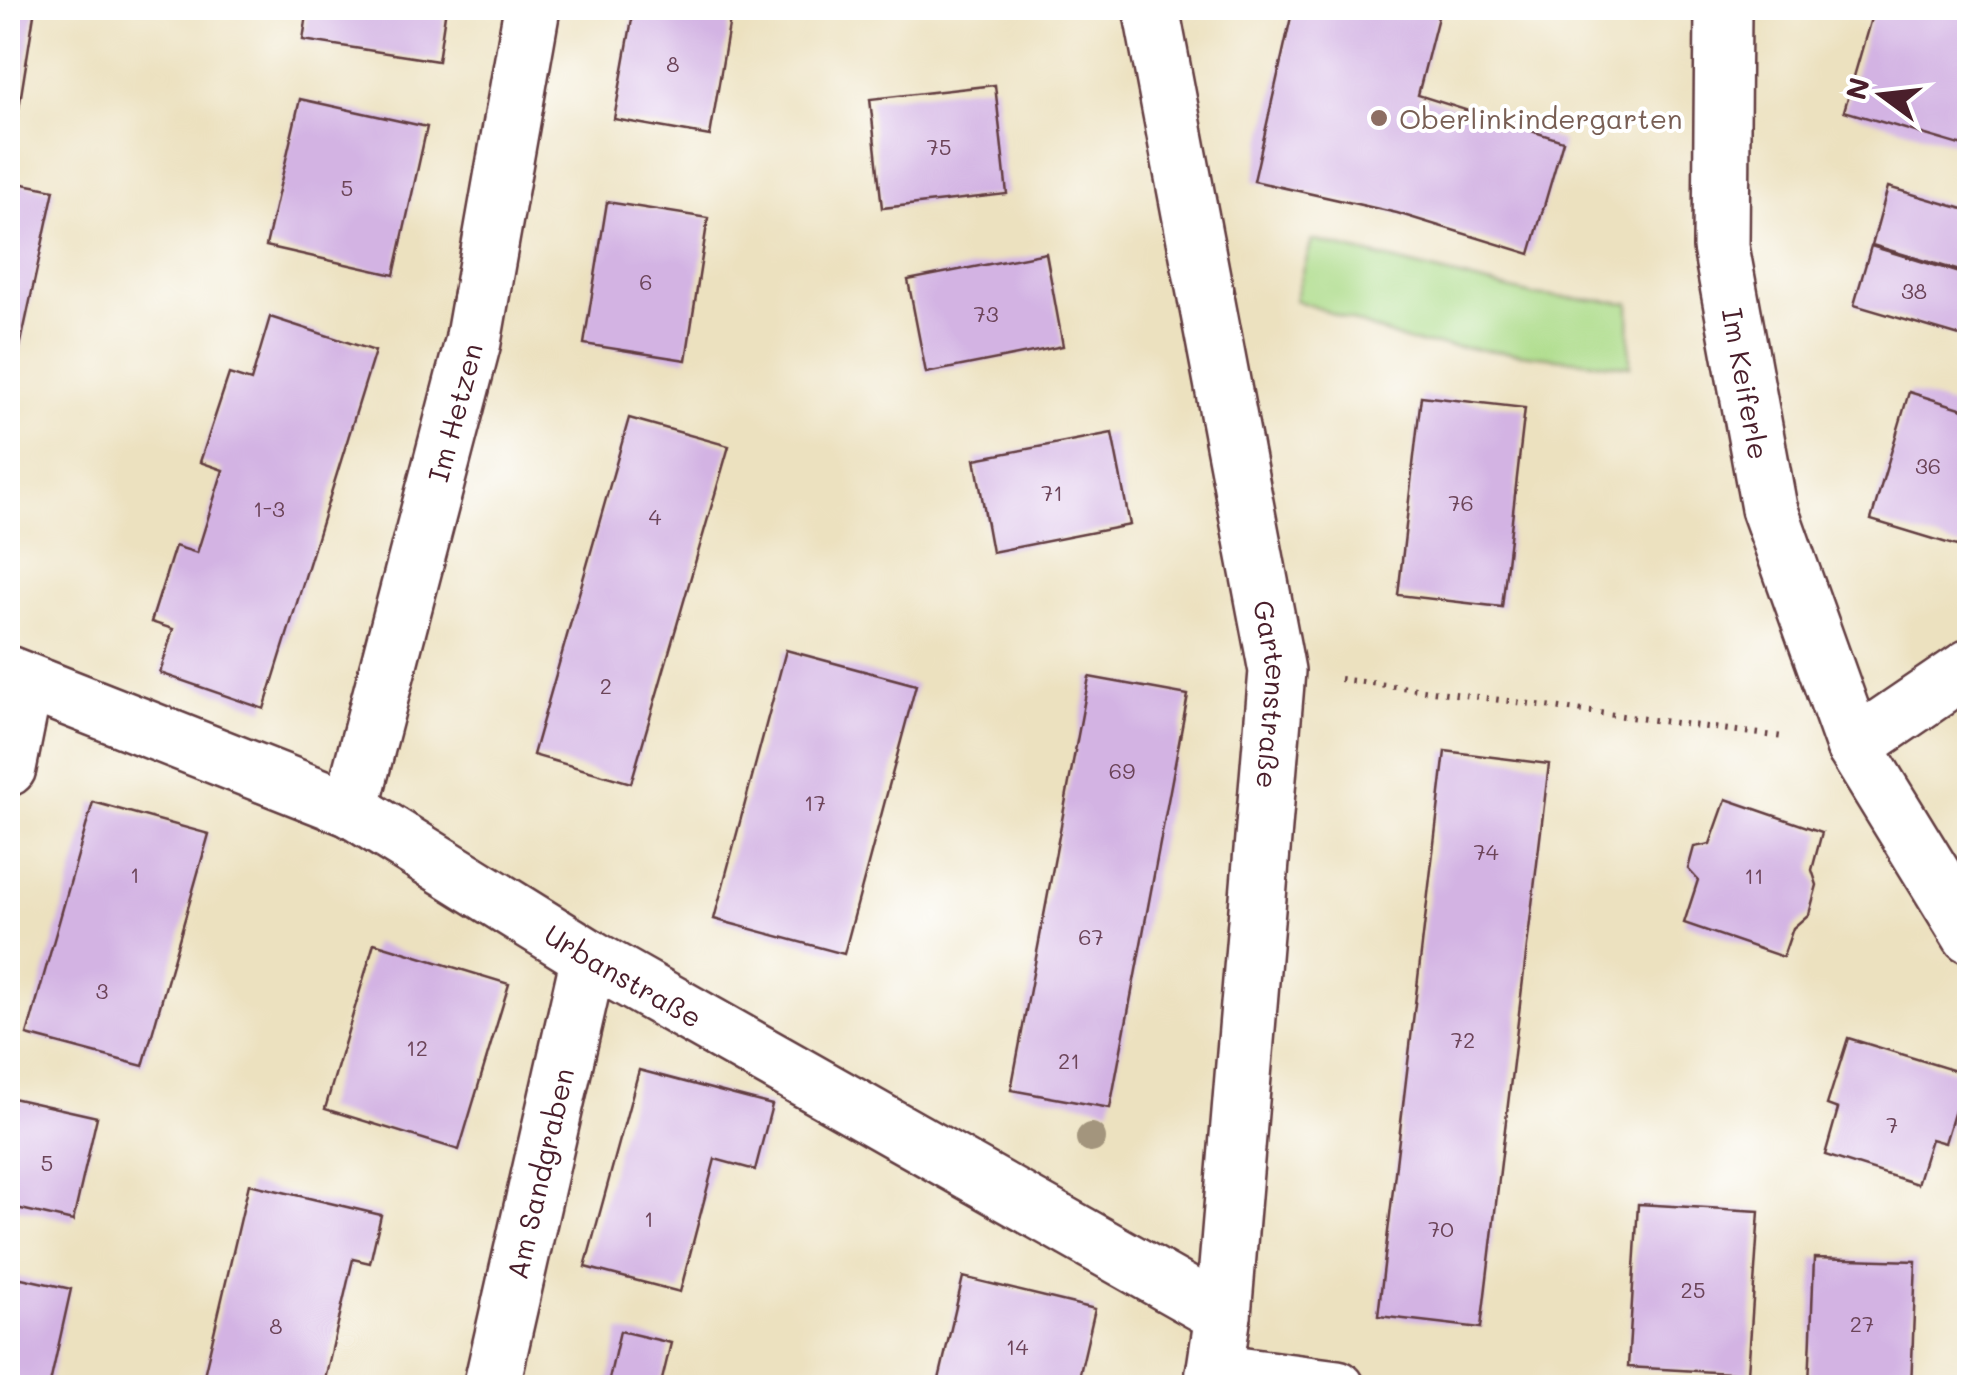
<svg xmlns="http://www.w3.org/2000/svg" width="1977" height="1395" font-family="Mali,sans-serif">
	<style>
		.green { fill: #acdb88; stroke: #7b7d5a; stroke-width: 2.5 }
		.building { fill: #d3b3e3 }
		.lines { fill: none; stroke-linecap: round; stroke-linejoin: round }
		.street-casing { stroke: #623c41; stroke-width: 60 }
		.path { stroke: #623c41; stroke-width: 6; stroke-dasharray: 2.5 8; stroke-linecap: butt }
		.street { stroke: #fff; stroke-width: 55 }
		.tree { fill: #a3957d }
		.education-dot { fill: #8d6e63; stroke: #fff; stroke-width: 4 }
		.labels { text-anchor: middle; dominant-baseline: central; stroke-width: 8; stroke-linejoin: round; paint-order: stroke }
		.number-label { font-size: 22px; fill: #6c4459 }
		.education-label { font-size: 28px; fill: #785e54; stroke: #fff; text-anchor: start }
		.street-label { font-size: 28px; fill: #4a1f2b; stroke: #fff }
	</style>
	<rect width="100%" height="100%" fill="#fff"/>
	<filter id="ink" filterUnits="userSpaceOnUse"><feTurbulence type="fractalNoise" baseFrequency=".01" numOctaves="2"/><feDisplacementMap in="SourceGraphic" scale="20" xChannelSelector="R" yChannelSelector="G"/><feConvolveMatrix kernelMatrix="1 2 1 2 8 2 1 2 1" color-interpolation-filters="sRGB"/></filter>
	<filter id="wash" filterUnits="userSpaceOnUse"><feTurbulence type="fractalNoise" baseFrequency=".0048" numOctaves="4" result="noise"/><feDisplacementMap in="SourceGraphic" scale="40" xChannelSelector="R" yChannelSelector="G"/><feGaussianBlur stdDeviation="2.25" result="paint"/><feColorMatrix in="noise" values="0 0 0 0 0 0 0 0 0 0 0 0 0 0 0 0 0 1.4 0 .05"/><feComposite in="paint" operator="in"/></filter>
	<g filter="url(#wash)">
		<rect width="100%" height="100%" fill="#ece1bf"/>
		<polygon class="green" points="1312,240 1532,295 1629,303 1630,366 1410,342 1295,300"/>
		<g id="blocks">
			<g class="building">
				<polygon points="8,8 35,8 16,127 8,126"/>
				<polygon points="308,8 446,8 438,61 303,40"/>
				<polygon points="634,8 732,8 710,136 614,119"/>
				<polygon points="1293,8 1440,9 1418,95 1563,141 1530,254 1397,213 1254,181"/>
				<polygon points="1874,8 1970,10 1970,148 1844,111"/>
				<polygon points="995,85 1007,194 882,208 870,99"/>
				<polygon points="300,99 427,127 394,275 266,246"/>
				<polygon points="8,181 54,190 9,398 8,397"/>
				<polygon points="1888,187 1970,211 1970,274 1872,245"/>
				<polygon points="607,202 708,218 686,360 584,344"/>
				<polygon points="1871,246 1970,276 1970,339 1854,305"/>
				<polygon points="1046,253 1063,346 926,373 908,280"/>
				<polygon points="270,317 375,351 264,709 160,673 173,629 151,622 175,546 197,553 223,470 200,462 229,374 251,381"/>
				<polygon points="1909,392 1970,411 1970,550 1871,520"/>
				<polygon points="1421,396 1525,408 1502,607 1398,595"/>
				<polygon points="629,418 729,446 631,783 533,755"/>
				<polygon points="1112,433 1130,525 992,552 975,459"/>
				<polygon points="786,650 916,685 844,954 714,919"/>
				<polygon points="1089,677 1188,695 1110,1108 1011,1090"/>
				<polygon points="1445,751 1549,764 1481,1328 1378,1316"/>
				<polygon points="1726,799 1822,832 1812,870 1817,885 1809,914 1793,928 1783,957 1684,923 1698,880 1688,869 1694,847 1710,844"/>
				<polygon points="93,802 209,834 143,1066 27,1035"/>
				<polygon points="374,943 509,984 459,1150 325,1109"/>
				<polygon points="1848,1038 1966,1074 1945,1143 1931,1139 1917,1184 1825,1155 1838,1109 1827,1105"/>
				<polygon points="639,1070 772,1105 755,1170 715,1159 680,1292 585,1267"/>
				<polygon points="8,1097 97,1117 73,1221 8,1206"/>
				<polygon points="249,1184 381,1215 370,1263 353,1259 323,1388 201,1388"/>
				<polygon points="1638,1204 1759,1211 1748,1374 1628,1367"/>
				<polygon points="1814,1258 1916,1261 1911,1388 1809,1386"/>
				<polygon points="8,1275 71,1289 49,1388 8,1388"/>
				<polygon points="963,1277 1095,1309 1078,1382 1093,1388 937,1388"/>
				<polygon points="620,1331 671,1343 660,1388 607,1388"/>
			</g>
		</g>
	</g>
	<g filter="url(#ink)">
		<use href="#blocks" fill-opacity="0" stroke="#623c41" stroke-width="2.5"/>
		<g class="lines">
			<g class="street-casing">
				<g id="street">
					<path id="s1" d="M1151,8L1277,671L1223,1315L1212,1388"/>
					<path id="s2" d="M1723,8L1721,247L1769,508L1854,746L1970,935"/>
					<path id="s3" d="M8,674L351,809L589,957L1223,1315"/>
					<polyline points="1854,746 1970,667"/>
					<polyline points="8,768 25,683"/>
					<path id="s4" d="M351,809L473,342L532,8"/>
					<polyline points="1214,1372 1337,1388"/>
					<path id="s5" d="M491,1388L589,957"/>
				</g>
			</g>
			<polyline class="path" points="1340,679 1783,737"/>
			<use href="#street" class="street"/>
		</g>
		<circle class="tree" cx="1091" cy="1138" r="15"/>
	</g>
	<circle class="education-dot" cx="1379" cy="118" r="10"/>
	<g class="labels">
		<g class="number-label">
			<text x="673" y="63">8</text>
			<text x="939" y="146">75</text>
			<text x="347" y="187">5</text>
			<text x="646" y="281">6</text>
			<text x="1914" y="290">38</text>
			<text x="986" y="313">73</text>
			<text x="1928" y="465">36</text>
			<text x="1052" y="492">71</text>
			<text x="1461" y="502">76</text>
			<text x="269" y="508">1-3</text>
			<text x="655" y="516">4</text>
			<text x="606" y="685">2</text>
			<text x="1122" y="770">69</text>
			<text x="815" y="802">17</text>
			<text x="1486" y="851">74</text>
			<text x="135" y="874">1</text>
			<text x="1754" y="875">11</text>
			<text x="1091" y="936">67</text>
			<text x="102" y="990">3</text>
			<text x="1463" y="1039">72</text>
			<text x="417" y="1047">12</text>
			<text x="1069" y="1060">21</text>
			<text x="1892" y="1124">7</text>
			<text x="47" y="1162">5</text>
			<text x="649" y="1218">1</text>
			<text x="1441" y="1228">70</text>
			<text x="1693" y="1289">25</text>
			<text x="1862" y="1323">27</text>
			<text x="276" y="1325">8</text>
			<text x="1017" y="1346">14</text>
		</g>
		<g class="education-label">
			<text x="1399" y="118">Oberlinkindergarten</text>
		</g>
		<g class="street-label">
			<text stroke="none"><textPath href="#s2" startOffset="378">Im Keiferle</textPath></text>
			<text stroke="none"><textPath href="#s4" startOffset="410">Im Hetzen</textPath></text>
			<text stroke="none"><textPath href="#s1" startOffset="698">Gartenstraße</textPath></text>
			<text stroke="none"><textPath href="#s3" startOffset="688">Urbanstraße</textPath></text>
			<text stroke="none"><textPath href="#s5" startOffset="220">Am Sandgraben</textPath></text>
		</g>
	</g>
	<rect width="1977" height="1395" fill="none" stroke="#fff" stroke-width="40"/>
	<g transform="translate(1882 95) rotate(285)" stroke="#ffffff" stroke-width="8" paint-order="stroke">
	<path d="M0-8L18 38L0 25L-18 38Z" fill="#4a1f2b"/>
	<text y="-15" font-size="28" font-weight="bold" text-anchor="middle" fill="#4a1f2b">N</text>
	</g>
</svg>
